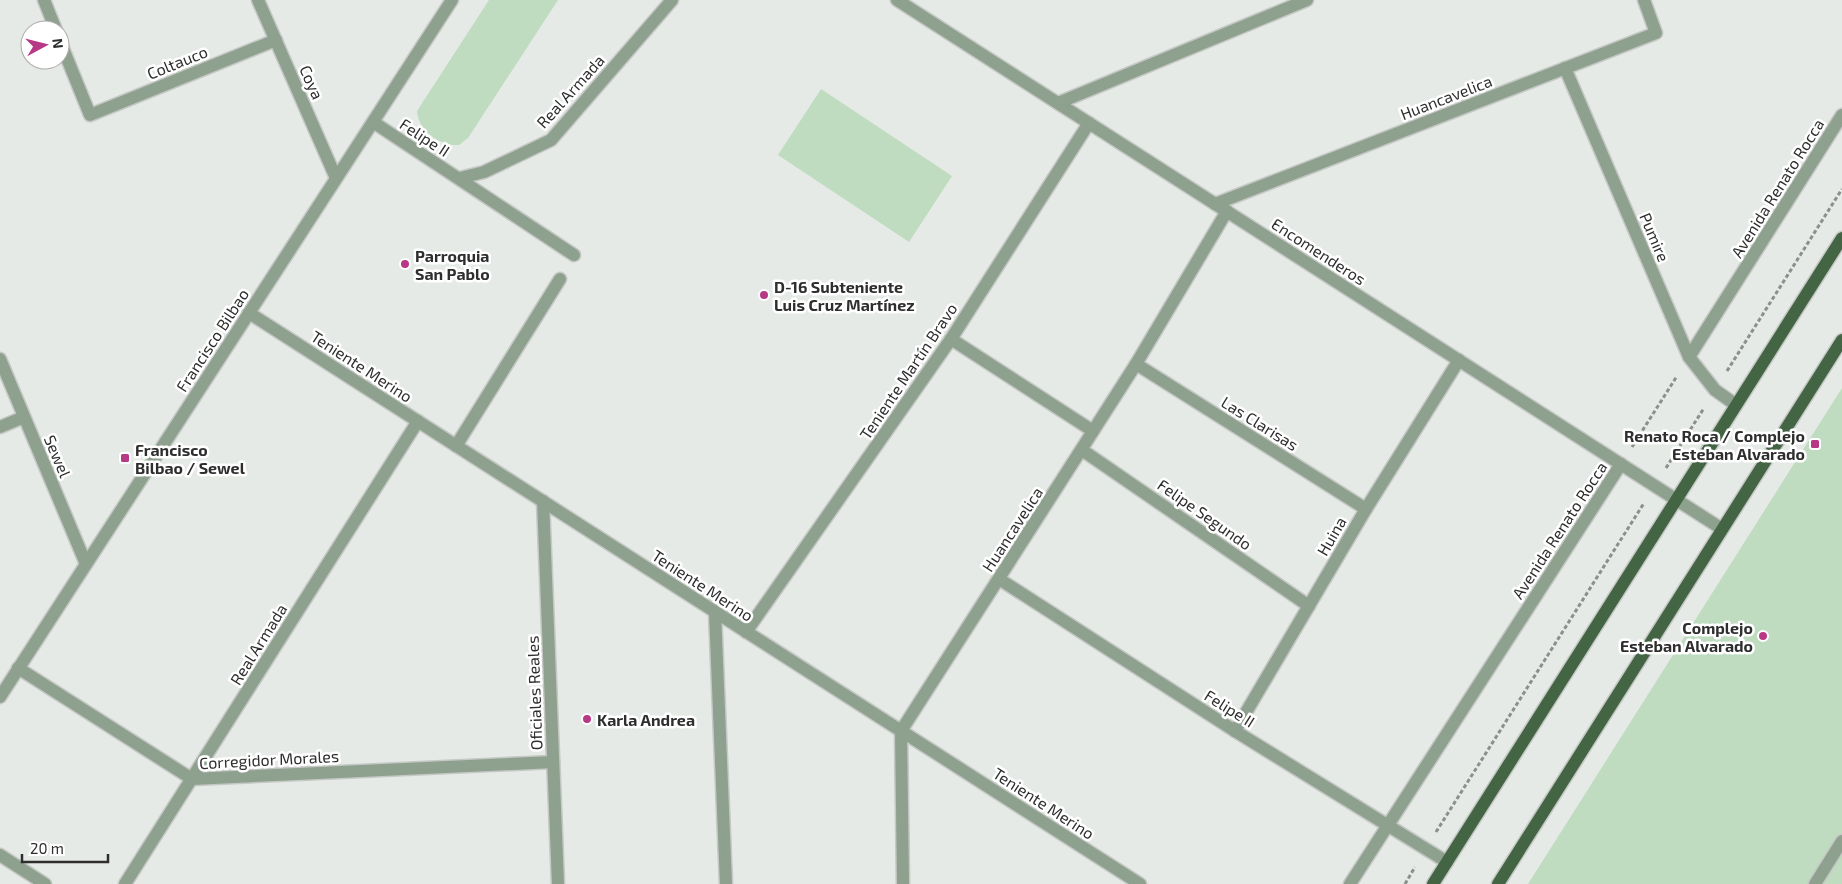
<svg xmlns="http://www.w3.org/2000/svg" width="1842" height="884" font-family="'Exo 2',sans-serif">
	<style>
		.green { fill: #bfdbc0 }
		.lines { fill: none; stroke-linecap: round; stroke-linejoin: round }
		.service-casing { stroke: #c5c8c5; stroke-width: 15 }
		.minor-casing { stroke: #c5c8c5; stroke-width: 15 }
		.tertiary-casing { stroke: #c5c8c5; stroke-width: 15 }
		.primary-casing { stroke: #c5c8c5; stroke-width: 15 }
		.path { stroke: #8c8f8c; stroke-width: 3; stroke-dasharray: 4 2.5; stroke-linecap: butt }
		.service { stroke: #8ea18e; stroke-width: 12 }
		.minor { stroke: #8ea18e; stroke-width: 12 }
		.tertiary { stroke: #8ea18e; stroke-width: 12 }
		.primary { stroke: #436544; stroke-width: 12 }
		.poi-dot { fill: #b73885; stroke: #fff; stroke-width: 2 }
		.labels { text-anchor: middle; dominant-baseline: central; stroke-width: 5; stroke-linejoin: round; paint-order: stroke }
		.street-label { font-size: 16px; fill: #2d2e2d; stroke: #fff }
		.poi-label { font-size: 16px; font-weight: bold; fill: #2d2e2d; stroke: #fff; text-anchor: start }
	</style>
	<rect width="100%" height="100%" fill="#e6eae6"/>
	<g class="green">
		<path d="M489,0H558L468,138L459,145C440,146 418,131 417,111Z"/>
		<polygon points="821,89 952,176 909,242 778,155"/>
		<polygon points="1842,388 1842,884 1528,884"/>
	</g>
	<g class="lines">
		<g class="service-casing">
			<polyline id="service" points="1815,884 1842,841"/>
		</g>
		<g class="minor-casing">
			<g id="minor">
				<polyline points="44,0 56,30"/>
				<polyline points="258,0 336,178"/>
				<polyline points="897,0 1722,529"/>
				<polyline points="60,41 90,115 276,40"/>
				<polyline points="1565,68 1689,357 1715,390 1736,405"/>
				<polyline points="1058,103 1307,0"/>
				<polyline points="373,122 574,255"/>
				<polyline points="460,178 484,172 551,140 672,0"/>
				<polyline points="1215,204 1656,33 1644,0"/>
				<polyline points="249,313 1140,884"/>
				<polyline points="951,339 1093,431"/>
				<polyline points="1689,357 1842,115"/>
				<polyline points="0,359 86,564"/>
				<polyline points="1136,364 1366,509"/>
				<polyline points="0,427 24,417"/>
				<polyline points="456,446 560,279"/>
				<polyline points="1082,450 1309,606"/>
				<polyline points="543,501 558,884"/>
				<polyline points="999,579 1235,731 1447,862"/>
				<polyline points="715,612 726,884"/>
				<polyline points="746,632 951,339 1089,123"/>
				<polyline points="18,668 192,779 553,762"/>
				<polyline points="0,697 452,0"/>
				<polyline points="1235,731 1366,509 1459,360"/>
				<polyline points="125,884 418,421"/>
				<polyline points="903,884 901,731 1136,364 1227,211"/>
				<polyline points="1350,884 1621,464"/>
			</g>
		</g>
		<g class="tertiary-casing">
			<polyline id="tertiary" points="0,855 45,884"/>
		</g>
		<g class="primary-casing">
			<g id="primary">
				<polyline points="1433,884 1842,238"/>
				<polyline points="1498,884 1842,340"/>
			</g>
		</g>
		<g class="path">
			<polyline points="1727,371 1842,189"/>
			<polyline points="1632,447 1677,376"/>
			<polyline points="1666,468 1704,408"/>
			<polyline points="1436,832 1644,503"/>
			<polyline points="1405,884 1415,867"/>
		</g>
		<use href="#service" class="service"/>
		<use href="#minor" class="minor"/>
		<use href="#tertiary" class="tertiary"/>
		<use href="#primary" class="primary"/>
	</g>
	<g class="poi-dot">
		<circle cx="405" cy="264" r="5"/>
		<circle cx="764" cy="295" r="5"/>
		<rect x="1810" y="439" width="10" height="10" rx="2.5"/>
		<rect x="120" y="453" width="10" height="10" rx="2.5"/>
		<circle cx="1763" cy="636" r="5"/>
		<circle cx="587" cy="719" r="5"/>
	</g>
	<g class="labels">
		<g class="street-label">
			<text transform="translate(177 62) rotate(-22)">Coltauco</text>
			<text transform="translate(312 82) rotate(66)">Coya</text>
			<text transform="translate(570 91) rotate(-48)">Real Armada</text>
			<text transform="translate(1446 97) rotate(-21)">Huancavelica</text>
			<text transform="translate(425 137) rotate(33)">Felipe II</text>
			<text transform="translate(1777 188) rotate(-58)">Avenida Renato Rocca</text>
			<text transform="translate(1655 237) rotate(67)">Pumire</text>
			<text transform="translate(1319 251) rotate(33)">Encomenderos</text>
			<text transform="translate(212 340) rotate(-57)">Francisco Bilbao</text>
			<text transform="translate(362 366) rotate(33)">Teniente Merino</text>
			<text transform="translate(908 371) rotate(-56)">Teniente Martín Bravo</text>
			<text transform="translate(1260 423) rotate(32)">Las Clarisas</text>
			<text transform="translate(58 456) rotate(67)">Sewel</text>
			<text transform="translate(1205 514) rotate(35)">Felipe Segundo</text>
			<text transform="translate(1012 529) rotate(-57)">Huancavelica</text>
			<text transform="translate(1559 530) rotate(-57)">Avenida Renato Rocca</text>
			<text transform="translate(1331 536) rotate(-60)">Huina</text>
			<text transform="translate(703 585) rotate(33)">Teniente Merino</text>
			<text transform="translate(258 644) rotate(-58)">Real Armada</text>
			<text transform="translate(534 693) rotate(-92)">Oficiales Reales</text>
			<text transform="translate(1230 708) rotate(32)">Felipe II</text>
			<text transform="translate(269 759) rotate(-3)">Corregidor Morales</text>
			<text transform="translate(1044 803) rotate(33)">Teniente Merino</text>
		</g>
		<g class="poi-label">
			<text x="415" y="255">Parroquia<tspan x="415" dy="18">San Pablo</tspan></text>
			<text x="774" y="286">D-16 Subteniente<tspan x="774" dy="18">Luis Cruz Martínez</tspan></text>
			<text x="1805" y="435" text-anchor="end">Renato Roca / Complejo<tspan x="1805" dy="18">Esteban Alvarado</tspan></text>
			<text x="135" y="449">Francisco<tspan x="135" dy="18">Bilbao / Sewel</tspan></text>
			<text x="1753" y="627" text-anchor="end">Complejo<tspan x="1753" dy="18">Esteban Alvarado</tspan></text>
			<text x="597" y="719">Karla Andrea</text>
		</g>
	</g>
	<g transform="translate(45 45) rotate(83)"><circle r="24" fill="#ffffff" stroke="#ababab"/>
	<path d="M0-4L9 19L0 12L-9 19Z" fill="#b73885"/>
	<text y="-8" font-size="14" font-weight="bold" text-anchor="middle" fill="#2d2e2d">N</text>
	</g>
	<path d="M22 854v8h86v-8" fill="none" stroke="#2d2e2d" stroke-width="2.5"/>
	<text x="30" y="854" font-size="15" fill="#2d2e2d" stroke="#ffffff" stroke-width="4" paint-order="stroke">20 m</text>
</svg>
